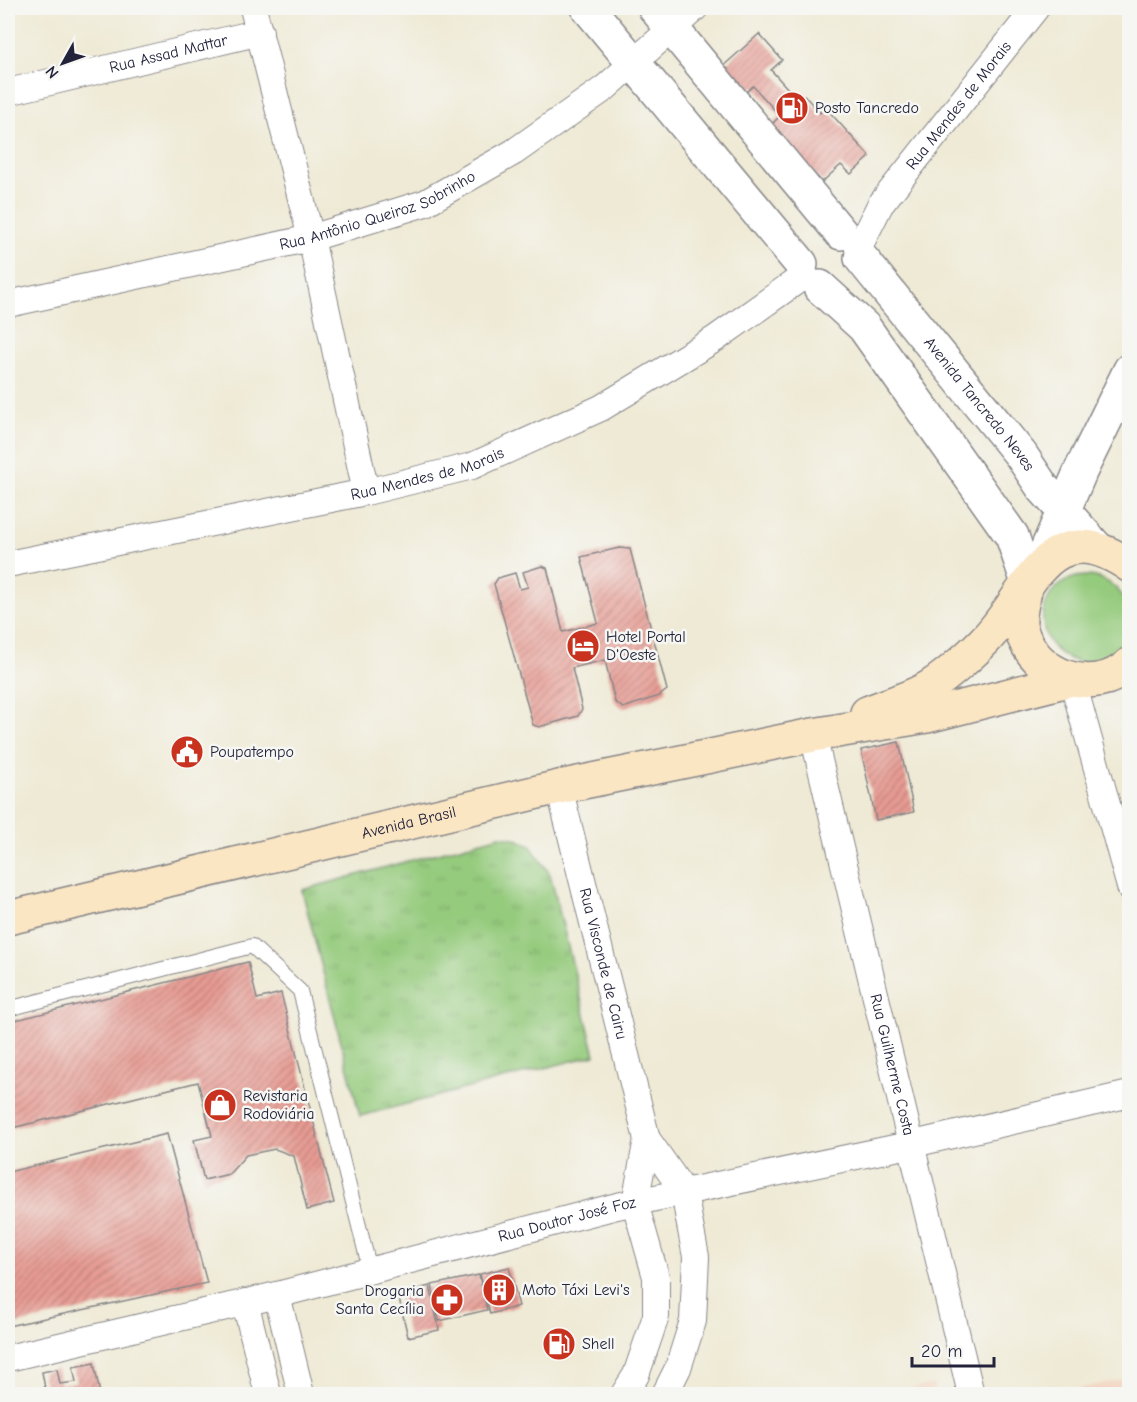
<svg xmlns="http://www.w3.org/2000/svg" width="1137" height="1402" font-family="'Comic Neue',sans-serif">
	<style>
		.built { fill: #f3d4bf }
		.green { fill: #95cb7d; stroke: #5c765c; stroke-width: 1.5 }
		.park { fill: url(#park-tufts); stroke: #5c765c; stroke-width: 1.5 }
		.building { fill: url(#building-hatch) }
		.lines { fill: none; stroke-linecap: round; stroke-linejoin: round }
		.service-casing { stroke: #888688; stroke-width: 16 }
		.minor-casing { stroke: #888688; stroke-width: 28 }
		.tertiary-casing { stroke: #888688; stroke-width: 36 }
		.secondary-casing { stroke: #888688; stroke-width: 36 }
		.service { stroke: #fff; stroke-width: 14 }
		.minor { stroke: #fff; stroke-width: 26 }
		.tertiary { stroke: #fff; stroke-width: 33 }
		.secondary { stroke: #fbe6c4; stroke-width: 33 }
		.labels { text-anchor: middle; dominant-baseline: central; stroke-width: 5; stroke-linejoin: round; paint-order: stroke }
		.street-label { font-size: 16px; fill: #22223b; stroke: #f6f6f2 }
		.poi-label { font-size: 16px; fill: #22223b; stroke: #f6f6f2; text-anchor: start }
	</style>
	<defs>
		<pattern id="park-tufts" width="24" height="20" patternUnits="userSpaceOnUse" patternTransform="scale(1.5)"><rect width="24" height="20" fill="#95cb7d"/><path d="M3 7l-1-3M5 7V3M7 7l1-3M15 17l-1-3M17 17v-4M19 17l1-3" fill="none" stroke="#80ae6d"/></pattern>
		<pattern id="building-hatch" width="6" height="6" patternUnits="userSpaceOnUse" patternTransform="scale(1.5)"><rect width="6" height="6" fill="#e79b93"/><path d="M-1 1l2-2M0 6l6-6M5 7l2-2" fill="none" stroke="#bb7e79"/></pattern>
	</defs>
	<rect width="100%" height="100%" fill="#f6f6f2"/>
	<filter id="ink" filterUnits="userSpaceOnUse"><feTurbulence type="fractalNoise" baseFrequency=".0167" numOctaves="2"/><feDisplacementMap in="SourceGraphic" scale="12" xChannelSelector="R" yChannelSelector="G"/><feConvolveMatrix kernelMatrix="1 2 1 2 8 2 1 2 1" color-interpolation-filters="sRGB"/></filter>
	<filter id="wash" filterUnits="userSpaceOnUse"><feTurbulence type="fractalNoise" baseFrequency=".008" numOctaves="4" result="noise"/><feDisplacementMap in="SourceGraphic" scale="24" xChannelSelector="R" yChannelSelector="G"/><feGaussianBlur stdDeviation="1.35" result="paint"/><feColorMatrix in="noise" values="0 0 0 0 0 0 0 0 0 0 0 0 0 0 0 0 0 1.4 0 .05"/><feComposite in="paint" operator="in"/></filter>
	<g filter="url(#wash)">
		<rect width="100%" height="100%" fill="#efead5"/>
		<g class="built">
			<polygon points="1129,1378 1129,1394 1056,1394"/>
			<polygon points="934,1384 936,1394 884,1394"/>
		</g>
		<circle class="green" cx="1086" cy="619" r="43"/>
		<polygon class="park" points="500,836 514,838 530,845 550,874 595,1055 360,1116 302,890"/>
		<g id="blocks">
			<g class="building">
				<polygon points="759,34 782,60 771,70 798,100 804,95 820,113 826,108 870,157 851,174 841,165 822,182 770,126 780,116 753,86 744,94 721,68"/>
				<polygon points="619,548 630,549 667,690 659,696 623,708 615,702 605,660 572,668 582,709 578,716 539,727 533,725 494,584 498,578 515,573 520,589 528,587 523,572 542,566 547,568 563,632 598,623 581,557"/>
				<polygon points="899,742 914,812 876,820 861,750"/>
				<polygon points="248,962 257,999 281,993 334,1203 307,1210 294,1156 275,1149 246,1155 229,1174 204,1180 194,1140 212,1136 198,1082 8,1129 8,1022"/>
				<polygon points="167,1134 207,1283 8,1326 8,1172"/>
				<polygon points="509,1267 519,1306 490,1314 480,1274"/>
				<polygon points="479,1275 487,1310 439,1321 432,1285"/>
				<polygon points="430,1286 439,1330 408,1337 398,1294"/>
				<polygon points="94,1363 100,1394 46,1394 42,1372 57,1369 60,1384 76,1382 73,1367"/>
				<polygon points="1130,1386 1130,1394 1091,1394 1091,1393"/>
			</g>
		</g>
	</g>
	<g filter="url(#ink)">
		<use href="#blocks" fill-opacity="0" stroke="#888688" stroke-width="1.5"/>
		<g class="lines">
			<g class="service-casing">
				<polyline id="service" points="8,1009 252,946 300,991 370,1270"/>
			</g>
			<g class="minor-casing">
				<g id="minor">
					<polyline points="253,8 311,238 366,492"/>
					<path id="s1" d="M8,92L260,32"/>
					<path id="s2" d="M858,249L880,205L1036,8"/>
					<path id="s3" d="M8,304L311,238L425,203L514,152L605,88L695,8"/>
					<path id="s4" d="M8,564L366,492L472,466L601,408L715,339L805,275"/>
					<polyline points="1072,679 1130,887"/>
					<path id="s5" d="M813,735L971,1394"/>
					<path id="s6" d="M559,787L647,1139L684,1192L690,1225L696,1257L693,1321L678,1368L665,1394"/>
					<polyline points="277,1295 301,1394"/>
					<polyline points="245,1302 268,1394"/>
					<path id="s7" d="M8,1358L277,1295L617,1206L909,1145L1130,1094"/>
					<polyline points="624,1394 636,1375 656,1316 656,1277 635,1203 647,1139"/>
				</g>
			</g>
			<g class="tertiary-casing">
				<g id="tertiary">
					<polyline points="588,8 801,264"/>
					<polyline points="655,8 841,233"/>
					<path id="s8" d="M861,258L1021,455L1043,488L1097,548"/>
					<polyline points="820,287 864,327 1012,536 1028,583"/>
					<polyline points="1039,568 1081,470 1130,370"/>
				</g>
			</g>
			<g class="secondary-casing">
				<g id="secondary">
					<path d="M1026,587C1023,601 1017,615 1021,629C1033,675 1093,699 1130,664"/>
					<path d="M867,713C888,704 913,698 931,686C948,675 973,653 987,638C1032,590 1049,510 1130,566"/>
					<path id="s9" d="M8,918L559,787L813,735L927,716L1072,679"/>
				</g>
			</g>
			<use href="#service" class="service"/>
			<use href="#minor" class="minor"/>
			<use href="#tertiary" class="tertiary"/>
			<use href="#secondary" class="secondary"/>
		</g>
	</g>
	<defs>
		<g id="fuel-disc" transform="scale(1.725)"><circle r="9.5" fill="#c8321e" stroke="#f6f6f2"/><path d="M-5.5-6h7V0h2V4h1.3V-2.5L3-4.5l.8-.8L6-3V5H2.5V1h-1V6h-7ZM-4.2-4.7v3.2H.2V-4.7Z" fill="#fff"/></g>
		<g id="hotel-disc" transform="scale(1.725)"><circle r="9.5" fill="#c8321e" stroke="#f6f6f2"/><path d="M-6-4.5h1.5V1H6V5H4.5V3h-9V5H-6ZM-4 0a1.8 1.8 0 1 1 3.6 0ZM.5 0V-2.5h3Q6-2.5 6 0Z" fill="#fff"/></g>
		<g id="civic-disc" transform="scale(1.725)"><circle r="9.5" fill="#c8321e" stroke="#f6f6f2"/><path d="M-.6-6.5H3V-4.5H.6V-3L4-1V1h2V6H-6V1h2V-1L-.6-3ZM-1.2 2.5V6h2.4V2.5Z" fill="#fff"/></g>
		<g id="shop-disc" transform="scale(1.725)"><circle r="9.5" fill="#c8321e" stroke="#f6f6f2"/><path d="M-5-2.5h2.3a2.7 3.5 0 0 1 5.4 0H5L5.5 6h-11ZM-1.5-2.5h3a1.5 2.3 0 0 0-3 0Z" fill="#fff"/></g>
		<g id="building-disc" transform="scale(1.725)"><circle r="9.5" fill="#c8321e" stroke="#f6f6f2"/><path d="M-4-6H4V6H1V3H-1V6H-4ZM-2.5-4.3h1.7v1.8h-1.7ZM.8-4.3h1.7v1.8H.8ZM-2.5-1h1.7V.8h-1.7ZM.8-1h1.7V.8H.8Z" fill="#fff"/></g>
		<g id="pharmacy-disc" transform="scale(1.725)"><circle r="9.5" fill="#c8321e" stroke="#f6f6f2"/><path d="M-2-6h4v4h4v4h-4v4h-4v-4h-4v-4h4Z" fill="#fff"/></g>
	</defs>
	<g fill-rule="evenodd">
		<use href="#fuel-disc" x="792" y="108"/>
		<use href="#hotel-disc" x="583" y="646"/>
		<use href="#civic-disc" x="187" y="752"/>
		<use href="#shop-disc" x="220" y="1105"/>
		<use href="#building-disc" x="499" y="1290"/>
		<use href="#pharmacy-disc" x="447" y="1300"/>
		<use href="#fuel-disc" x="559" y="1344"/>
	</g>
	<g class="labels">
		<g class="street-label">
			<text stroke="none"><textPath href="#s1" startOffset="165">Rua Assad Mattar</textPath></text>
			<text stroke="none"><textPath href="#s2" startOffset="176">Rua Mendes de Morais</textPath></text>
			<text stroke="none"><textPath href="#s3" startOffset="382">Rua Antônio Queiroz Sobrinho</textPath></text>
			<text stroke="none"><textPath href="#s8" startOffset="188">Avenida Tancredo Neves</textPath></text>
			<text stroke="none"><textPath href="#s4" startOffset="429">Rua Mendes de Morais</textPath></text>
			<text stroke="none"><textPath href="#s9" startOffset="412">Avenida Brasil</textPath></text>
			<text stroke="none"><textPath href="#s6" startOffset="182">Rua Visconde de Cairu</textPath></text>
			<text stroke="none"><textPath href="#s5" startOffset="339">Rua Guilherme Costa</textPath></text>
			<text stroke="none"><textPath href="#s7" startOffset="576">Rua Doutor José Foz</textPath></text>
		</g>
		<g class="poi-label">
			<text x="815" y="108">Posto Tancredo</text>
			<text x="606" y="637">Hotel Portal<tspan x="606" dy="18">D'Oeste</tspan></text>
			<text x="210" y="752">Poupatempo</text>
			<text x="243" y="1096">Revistaria<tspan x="243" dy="18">Rodoviária</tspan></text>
			<text x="522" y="1290">Moto Táxi Levi's</text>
			<text x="424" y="1291" text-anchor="end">Drogaria<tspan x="424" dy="18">Santa Cecília</tspan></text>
			<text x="582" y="1344">Shell</text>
		</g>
	</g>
	<rect width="1137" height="1402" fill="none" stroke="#f6f6f2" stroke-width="30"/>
	<g transform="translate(63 63) rotate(230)" stroke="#f6f6f2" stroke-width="4.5" paint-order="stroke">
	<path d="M0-4.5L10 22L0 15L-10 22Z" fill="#22223b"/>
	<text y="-9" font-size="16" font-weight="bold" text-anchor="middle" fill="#22223b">N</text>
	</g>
	<path d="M912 1357v9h82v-9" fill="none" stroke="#22223b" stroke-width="3"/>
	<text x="921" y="1357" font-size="18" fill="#22223b" stroke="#f6f6f2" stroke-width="4.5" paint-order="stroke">20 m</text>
</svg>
